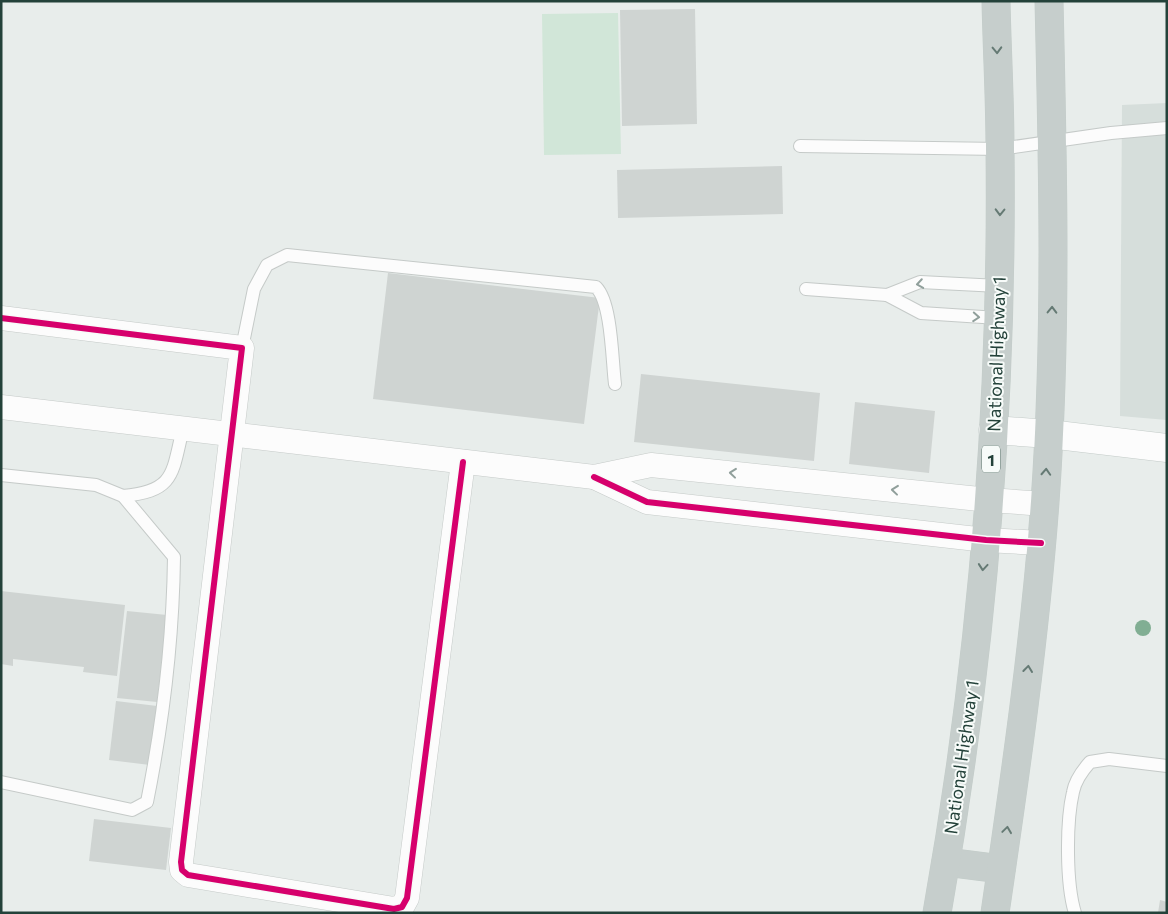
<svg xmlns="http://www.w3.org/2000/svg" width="1168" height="914" font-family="Commissioner,sans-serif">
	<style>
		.built { fill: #d6dedb }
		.green { fill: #d1e6d8 }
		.building { fill: #cfd4d2 }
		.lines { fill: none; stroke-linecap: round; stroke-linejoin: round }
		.service-casing { stroke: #c5cac8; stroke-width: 14 }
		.minor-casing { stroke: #c5cac8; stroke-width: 25 }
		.secondary-casing { stroke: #c3cbc8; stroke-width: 29 }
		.trunk-casing { stroke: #c3ccc9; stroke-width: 29 }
		.service { stroke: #fcfcfc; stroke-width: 12 }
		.minor { stroke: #fcfcfc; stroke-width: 24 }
		.secondary { stroke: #fcfcfc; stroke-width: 28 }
		.trunk { stroke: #c6cecc; stroke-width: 28 }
		.cycleway-casing { stroke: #f7fbf9; stroke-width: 9 }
		.cycleway { stroke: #d6006c; stroke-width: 6 }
		.tree { fill: #81ae93 }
		.oneway { stroke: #657a74 }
		.oneway2 { stroke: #909f9b }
		.labels { text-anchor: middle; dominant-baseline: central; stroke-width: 4; stroke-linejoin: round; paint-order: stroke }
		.shield { fill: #f7fbf9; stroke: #637a73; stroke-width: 1 }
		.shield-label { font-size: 16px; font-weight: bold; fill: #24423a }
		.street-label { font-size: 18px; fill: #24423a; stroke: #f7fbf9 }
	</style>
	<rect width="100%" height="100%" fill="#e8edeb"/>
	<polygon class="built" points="1167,103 1167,420 1120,416 1122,105"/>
	<polygon class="green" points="618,13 621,154 544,155 542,14"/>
	<g class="building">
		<polygon points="695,9 697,124 622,126 620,10"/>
		<polygon points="782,166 783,214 618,218 617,170"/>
		<polygon points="388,273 600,298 584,424 373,399"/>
		<polygon points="641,374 820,393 814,461 634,442"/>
		<polygon points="855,402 935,411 929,473 849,464"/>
		<polygon points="1,591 125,605 117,676 83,672 84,667 13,659 13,666 1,664"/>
		<polygon points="127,611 167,615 157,702 117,698"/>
		<polygon points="116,701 157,706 150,765 109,760"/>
		<polygon points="94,819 171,828 166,870 89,861"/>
		<polygon points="1160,900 1167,902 1167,913 1158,913"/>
	</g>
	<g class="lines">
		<g class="service-casing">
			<g id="service">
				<polyline points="800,146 1000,149 1111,133 1167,128"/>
				<polyline points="806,289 887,295 921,313 998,318"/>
				<polyline points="887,295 920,282 999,286"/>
				<path d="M242,348L254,289L267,265L287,255L596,287C612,303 612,361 615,384"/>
				<path d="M1,475L96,485L123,496L174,557C173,639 163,722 147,802L132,810L1,782"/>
				<path d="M123,496C175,491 172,474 183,428"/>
				<path d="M1075,913C1066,884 1066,822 1073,792C1075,781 1082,771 1090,762L1109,759L1167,766"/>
			</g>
		</g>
		<g class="minor-casing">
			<g id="minor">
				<polyline points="1,318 242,348 181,862 182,870 188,875 394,909 402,907 407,898 463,462"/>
				<polyline points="1,407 594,477 651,465 989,500 1045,504"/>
				<polyline points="594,477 647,502 986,540 1041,543"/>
			</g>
		</g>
		<g class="secondary-casing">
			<polyline id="secondary" points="993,430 1049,434 1167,448"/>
		</g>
		<g class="trunk-casing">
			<g id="trunk">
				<polyline points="946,862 1001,869"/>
				<path d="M937,913C982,661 1003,404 1000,148C1000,99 997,50 996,1"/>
				<path d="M995,913C1015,777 1035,639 1045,502C1057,335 1053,168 1049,1"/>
			</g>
		</g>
		<use href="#service" class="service"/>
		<use href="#minor" class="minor"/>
		<use href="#secondary" class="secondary"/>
		<use href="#trunk" class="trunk"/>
		<g class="cycleway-casing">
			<g id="cycleway">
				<polyline points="1,318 242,348 181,862 182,870 188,875 394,909 402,907 407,898 463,462"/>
				<polyline points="594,477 647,502 986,540 1041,543"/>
			</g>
		</g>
		<use href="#cycleway" class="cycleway"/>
	</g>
	<circle class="tree" cx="1143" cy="628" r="8"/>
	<defs><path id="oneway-chevron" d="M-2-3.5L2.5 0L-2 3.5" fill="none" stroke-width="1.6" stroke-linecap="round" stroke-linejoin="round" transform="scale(1.25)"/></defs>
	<g class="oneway">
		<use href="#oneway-chevron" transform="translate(997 50) rotate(88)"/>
		<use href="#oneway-chevron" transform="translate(1000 212) rotate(91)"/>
		<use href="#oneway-chevron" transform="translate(1052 310) rotate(-89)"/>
		<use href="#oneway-chevron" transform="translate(1046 472) rotate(-87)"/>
		<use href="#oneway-chevron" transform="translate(983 567) rotate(95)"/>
		<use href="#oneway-chevron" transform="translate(1028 669) rotate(-83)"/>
		<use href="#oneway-chevron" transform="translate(1007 830) rotate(-82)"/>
	</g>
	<g class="oneway2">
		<use href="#oneway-chevron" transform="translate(920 284) rotate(171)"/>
		<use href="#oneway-chevron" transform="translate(976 317) rotate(4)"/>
		<use href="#oneway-chevron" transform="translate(733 473) rotate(-174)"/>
		<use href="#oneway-chevron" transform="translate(895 490) rotate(-174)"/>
	</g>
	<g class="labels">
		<rect class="shield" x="982" y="445.5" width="18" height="27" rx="4"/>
		<g class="shield-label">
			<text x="991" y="459">1</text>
		</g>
		<g class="street-label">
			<text transform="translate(996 354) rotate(-88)">National Highway 1</text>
			<text transform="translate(961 757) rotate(-82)">National Highway 1</text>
		</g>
	</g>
	<rect width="1168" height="914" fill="none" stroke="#24423a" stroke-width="5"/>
</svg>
